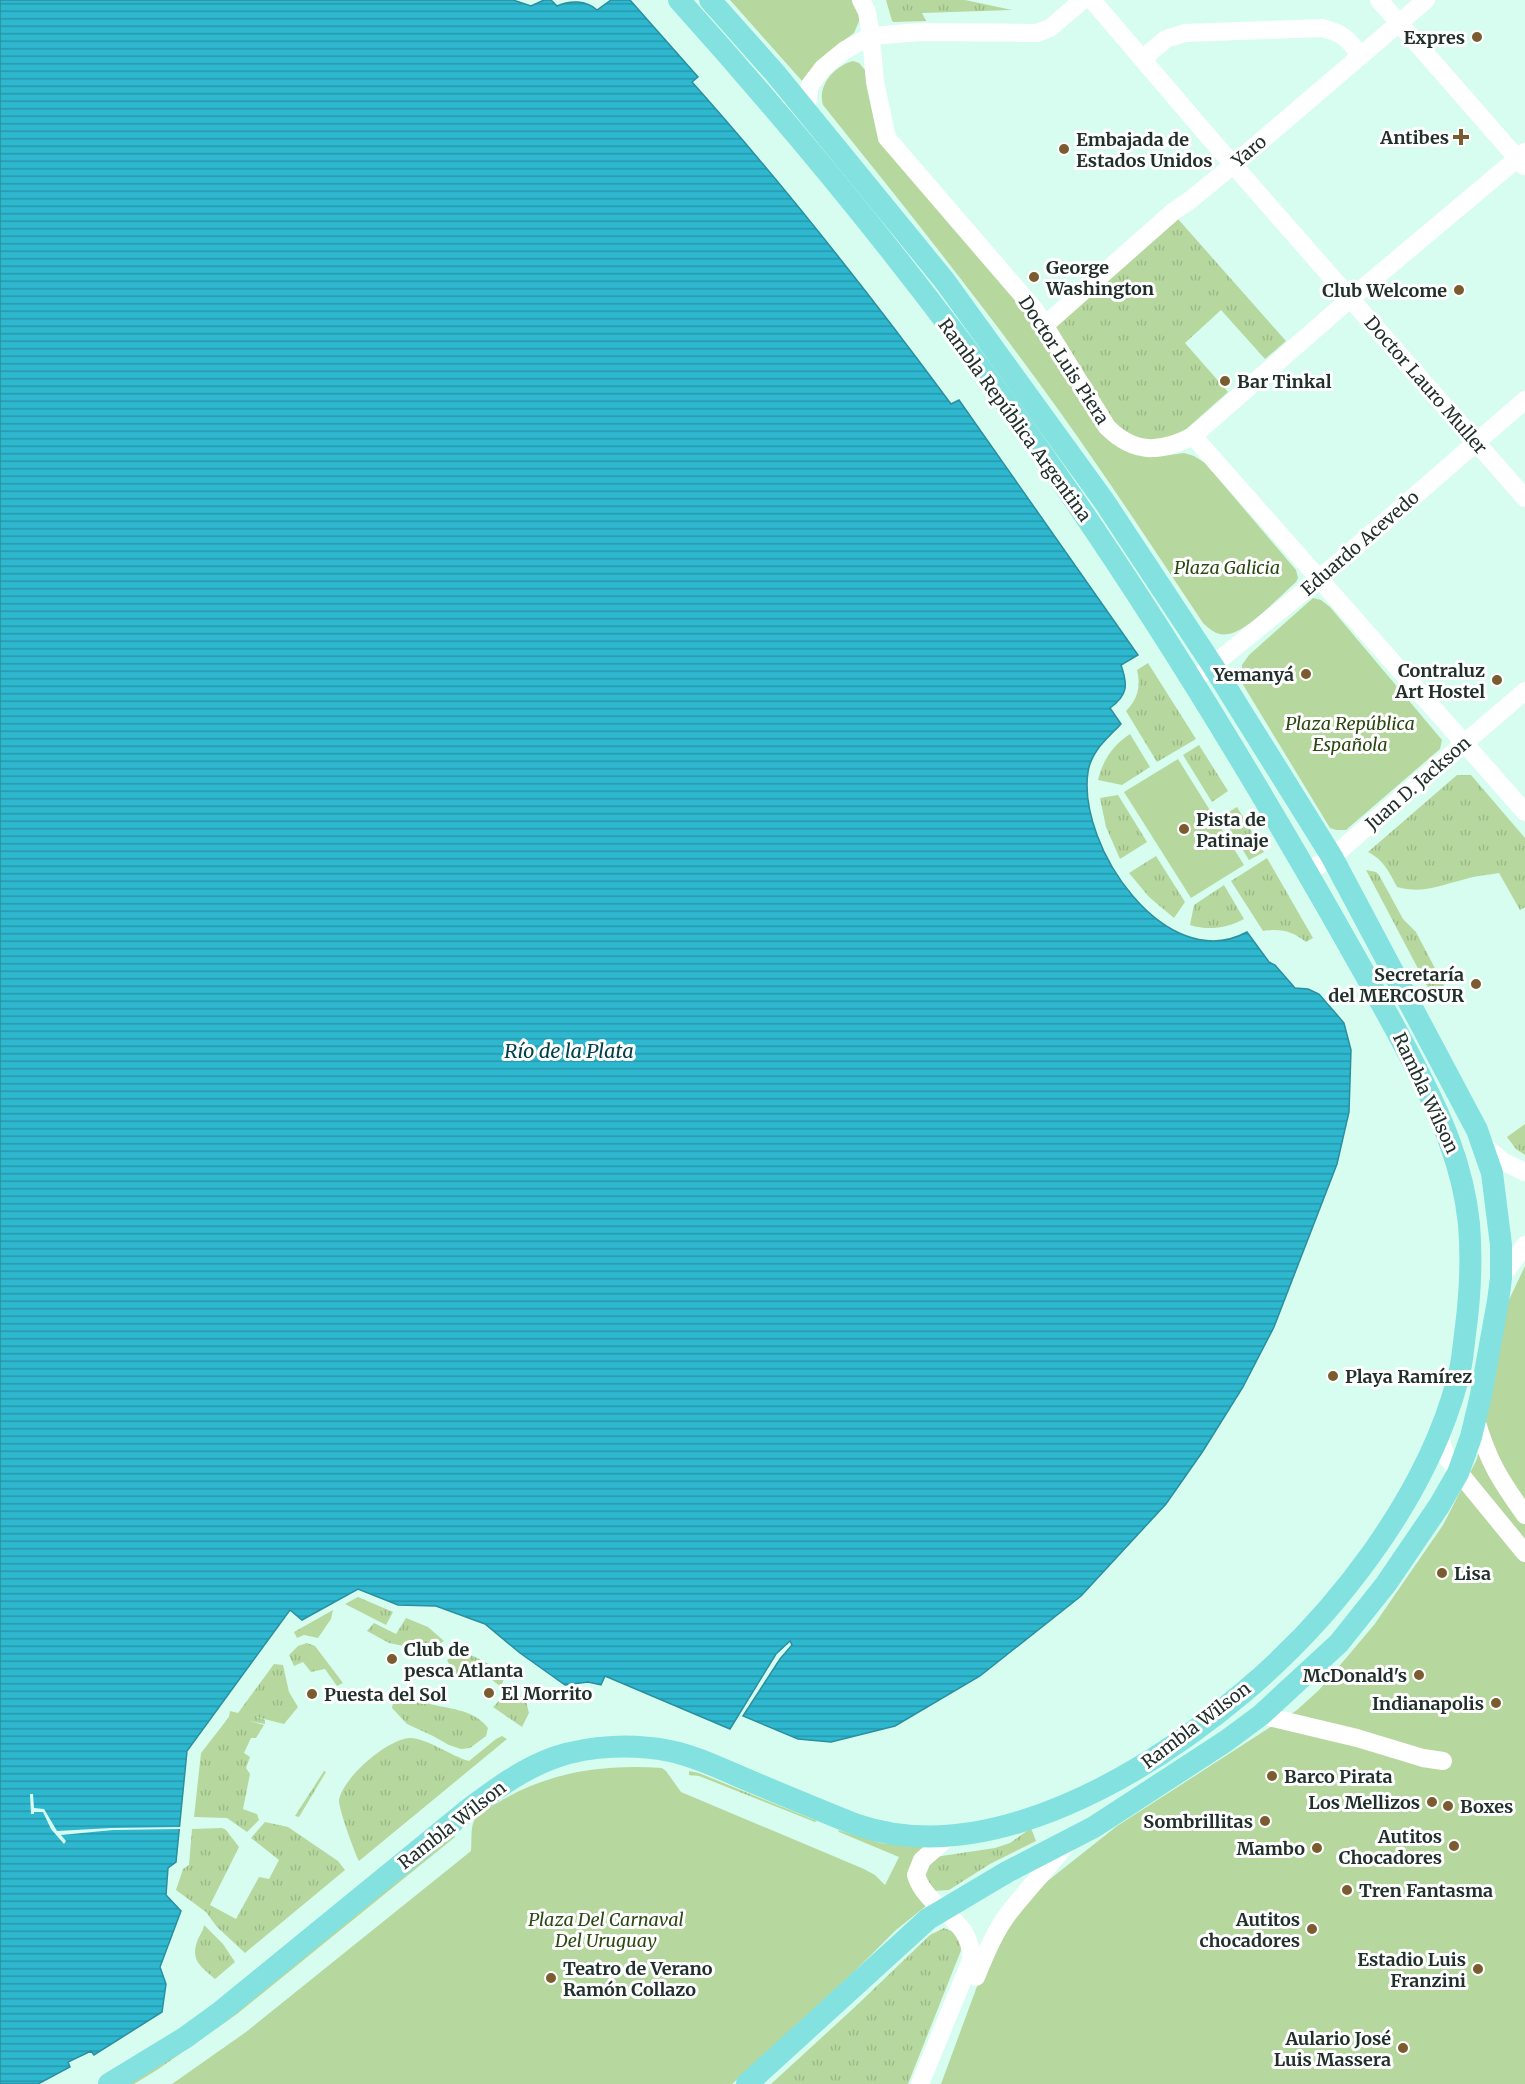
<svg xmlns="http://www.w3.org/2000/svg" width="1525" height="2084" font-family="Merriweather,serif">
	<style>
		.grass { fill: url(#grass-tufts) }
		.park { fill: #b6d89e }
		.water { fill: url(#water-rules); stroke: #2a8f9e; stroke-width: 1.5 }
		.pier { fill: #d7fdf0 }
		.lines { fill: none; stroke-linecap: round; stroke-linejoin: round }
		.minor { stroke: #fff; stroke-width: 18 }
		.major { stroke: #83e1df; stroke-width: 22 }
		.poi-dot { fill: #7b5b30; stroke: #fff; stroke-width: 2 }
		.labels { text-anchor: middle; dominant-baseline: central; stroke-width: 6; stroke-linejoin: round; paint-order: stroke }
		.poi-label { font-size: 18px; font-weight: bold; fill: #21302b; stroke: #fff; text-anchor: end }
		.street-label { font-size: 18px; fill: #21302b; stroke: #fff }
		.park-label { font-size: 18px; font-style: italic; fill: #2c4811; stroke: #fff }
		.water-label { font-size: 20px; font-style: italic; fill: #02404a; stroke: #fff }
	</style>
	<defs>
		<pattern id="grass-tufts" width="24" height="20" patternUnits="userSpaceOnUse" patternTransform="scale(1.5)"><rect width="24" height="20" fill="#b6d89e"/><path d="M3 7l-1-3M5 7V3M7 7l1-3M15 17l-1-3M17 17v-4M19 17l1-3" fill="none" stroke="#9cba88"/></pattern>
		<pattern id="water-rules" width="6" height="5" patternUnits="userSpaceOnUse" patternTransform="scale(1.5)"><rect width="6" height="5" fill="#2eb8d0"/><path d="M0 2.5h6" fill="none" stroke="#2796a9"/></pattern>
	</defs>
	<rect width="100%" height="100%" fill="#d7fdf0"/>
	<g class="grass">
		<polygon points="886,0 965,0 1012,10 922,13 926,21 895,22 892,21"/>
		<polygon points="1178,219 1286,341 1265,359 1221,310 1185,343 1228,392 1175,439 1165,443 1121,435 1054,328"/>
		<path d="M1148,663L1196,739L1157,762L1126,711C1138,699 1141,686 1137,670Z"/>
		<path d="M1130,734L1150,767L1122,785L1098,780C1103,760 1112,746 1130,734Z"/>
		<polygon points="1199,745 1228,791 1212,802 1183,755"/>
		<path d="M1457,775H1471L1525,838V907L1520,910L1499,873C1487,875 1474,876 1462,880C1438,886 1422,894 1397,887C1389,872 1384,860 1368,852Z"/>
		<polygon points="1118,795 1147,842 1120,859 1106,827 1100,798"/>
		<polygon points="1237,807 1264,852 1249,860 1222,816"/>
		<polygon points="1156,856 1185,902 1174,918 1149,897 1129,873"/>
		<path d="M1267,858L1313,938L1306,942C1293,931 1280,928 1263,931L1231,881Z"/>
		<polygon points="1366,870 1376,872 1379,875 1403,919 1416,932 1449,995 1439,994 1433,997"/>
		<path d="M1224,885L1244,919C1227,928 1209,931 1190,925L1194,905Z"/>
		<polygon points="1525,1124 1525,1155 1516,1149 1507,1137"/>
		<polygon points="358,1597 393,1612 386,1625 345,1604"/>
		<polygon points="333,1610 331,1619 318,1638 304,1635 297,1638 294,1632"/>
		<polygon points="406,1618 428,1627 444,1641 429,1651 389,1643 367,1631 374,1623 396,1634"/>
		<polygon points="307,1643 315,1646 343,1683 337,1686 325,1669 311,1672 303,1662 294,1666 289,1655 298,1646"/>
		<polygon points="463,1651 491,1665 507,1670 501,1687 476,1667 455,1675 447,1660"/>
		<polygon points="274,1664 283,1665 289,1692 298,1707 284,1724 252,1716 265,1720 265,1724 249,1721 264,1725 256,1738 251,1738 244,1753 250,1757 246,1768 250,1774 243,1809 257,1814 259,1820 247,1832 227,1818 194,1817 201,1753 229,1717 230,1711 238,1713"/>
		<polygon points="512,1688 526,1701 529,1713 522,1727 493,1707"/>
		<path d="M401,1693C409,1695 416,1699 423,1702C447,1710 472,1707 488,1728L486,1736L470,1748L461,1749L449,1745L433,1736L407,1724L392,1708L394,1697Z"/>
		<path d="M502,1736L507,1739L359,1861C355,1854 338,1807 339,1800C343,1778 386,1740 409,1738C425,1737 451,1756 469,1761L496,1739Z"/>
		<polygon points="324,1771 326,1772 299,1817 295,1816"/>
		<polygon points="689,1771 699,1773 817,1821 815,1822 699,1776 689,1775"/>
		<polygon points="265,1822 288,1827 338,1861 345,1870 245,1953 217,1927 206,1912 176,1890 183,1869 189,1865 192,1829 222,1828 226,1830 239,1847 210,1905 236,1919 259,1877 269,1879 279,1860 251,1838"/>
		<polygon points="1031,1828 1036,1841 990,1864 949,1890 932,1891 923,1869 935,1857 995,1848 1010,1843"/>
		<polygon points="453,1834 455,1837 237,2014 157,2070 134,2084 127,2084"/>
		<path d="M204,1925L223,1944L235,1962L215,1979C203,1968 190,1961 197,1942C199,1935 203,1932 204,1925Z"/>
		<polygon points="944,1928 956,1933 962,1948 908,2084 771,2084 856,2006 930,1935"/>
	</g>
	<g class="park">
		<polygon points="730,0 854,0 860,19 854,33 827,53 802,81"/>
		<path d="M853,61L859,63L865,70L874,119L1036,322L1097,421L1141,456L1156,457L1184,453L1194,456L1205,463L1296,570L1298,578L1296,582C1281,595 1247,632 1228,634C1218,636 1210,630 1203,623C1156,552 1109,481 1060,412C985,307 904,206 823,105C817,86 834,66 853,61Z"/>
		<polygon points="1313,598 1321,600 1330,607 1442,740 1440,749 1346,830 1336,830 1330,828 1242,683 1242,665 1249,655"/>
		<polygon points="1178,759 1244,865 1191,898 1124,792"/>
		<polygon points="1525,1266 1525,2084 941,2084 989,1954 1007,1924 1045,1883 1117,1826 1297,1710 1319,1690 1374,1625 1443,1525 1477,1459 1508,1302"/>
		<path d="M662,1768L666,1771L681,1792L864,1869L875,1875L885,1885L899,1857L839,1832L838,1830L880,1843L923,1847L914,1859L909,1869L927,1905L926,1906L896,1930L854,1972L732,2084H172L246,2032L471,1851C472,1841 470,1827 475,1819C479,1812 490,1807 497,1803C548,1772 603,1764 662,1768Z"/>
	</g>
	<path class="water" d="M0,0H513L531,6L544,0H551L557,6C570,0 586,0 597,10L611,0H630L698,77L692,82C784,185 869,293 951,404L959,400L1138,655L1121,665C1128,685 1128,695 1110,708L1121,724C1107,739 1091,751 1088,772C1077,846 1166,976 1247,932L1269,962L1275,965L1295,988L1308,989L1319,994L1344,1023L1351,1050L1349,1112L1337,1164L1274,1327L1243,1387L1203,1451L1166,1504L1081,1596L980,1676L895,1726L831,1742L798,1739L743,1716L780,1659L792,1645L790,1641L776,1654L730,1729L605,1676L601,1685L588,1682L565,1685L520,1653L485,1624L436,1606L398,1605L358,1589L302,1620L290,1610L187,1751L176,1862L168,1868L166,1895L181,1911L160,1967L166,1984L162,2012L94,2055L91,2051L68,2062L70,2067L38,2084H0Z"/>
	<polygon class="pier" points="30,1794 33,1794 34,1808 44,1809 57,1831 112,1828 181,1827 181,1829 113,1830 61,1835 66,1841 64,1844 51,1829 43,1812 34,1812 34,1814 31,1814"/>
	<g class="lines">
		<g class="minor">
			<path d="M861,0L867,12L871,36L875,82L887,138L1035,310L1107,427C1134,454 1160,453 1193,436L1351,298L1525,152"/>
			<polyline points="1092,0 1208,136 1525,498"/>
			<polyline points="1379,0 1524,166"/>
			<path d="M1142,59L1166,39L1185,33L1322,28C1343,33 1348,39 1361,56"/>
			<polyline points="806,111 810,85 823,68 845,50 871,36 920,32 1037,33 1050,28 1083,0"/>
			<polyline points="1045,325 1174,211 1189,201 1233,165 1426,0"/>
			<polyline points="1193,436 1525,812"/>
			<polyline points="1192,682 1319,579 1525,400"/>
			<polyline points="1307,872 1332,857 1525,691"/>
			<polyline points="1485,1147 1504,1162 1525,1172"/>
			<polyline points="1501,1278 1525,1245"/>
			<path d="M1476,1420C1488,1461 1500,1480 1525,1515"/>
			<polyline points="1440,1430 1443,1448 1448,1459 1525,1553"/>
			<polyline points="1261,1715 1357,1738 1423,1758 1443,1761"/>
			<path d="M976,1977C985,1955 994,1933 1008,1914C1027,1889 1049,1867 1068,1842"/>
			<path d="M920,2084L971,1960C973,1917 927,1911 916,1875L922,1860L952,1834"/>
		</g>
		<g class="major">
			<polyline points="710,0 775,73 944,280 1104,501 1213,666 1332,857 1477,1130 1492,1173 1501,1245 1501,1278 1498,1301 1481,1395 1471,1437 1458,1473 1439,1506 1386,1584 1339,1643 1261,1715 1226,1741 1094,1827 1007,1872 928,1919 747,2084"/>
			<path d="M109,2084L186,2037L219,2013L470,1808C497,1788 524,1768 556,1757C591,1745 634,1744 670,1751C695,1756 719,1768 743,1778C781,1794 819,1810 857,1825C989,1870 1148,1773 1245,1691C1336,1614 1425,1499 1457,1382C1462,1367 1463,1350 1465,1334C1470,1298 1472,1261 1469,1224C1463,1165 1441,1116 1414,1064C1388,1013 1359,964 1331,914C1238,751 1140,591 1031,438C923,285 804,139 679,0"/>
		</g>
	</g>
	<g class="poi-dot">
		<circle cx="1477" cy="37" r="6"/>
		<path d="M1458 128h6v6h6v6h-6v6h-6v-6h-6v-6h6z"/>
		<circle cx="1064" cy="149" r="6"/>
		<circle cx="1034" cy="277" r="6"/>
		<circle cx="1459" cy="290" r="6"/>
		<circle cx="1225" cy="381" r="6"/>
		<circle cx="1306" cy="674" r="6"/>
		<circle cx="1497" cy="680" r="6"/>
		<circle cx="1184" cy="829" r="6"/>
		<circle cx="1476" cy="984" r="6"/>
		<circle cx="1333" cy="1376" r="6"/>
		<circle cx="1442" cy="1573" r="6"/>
		<circle cx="392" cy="1659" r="6"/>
		<circle cx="1419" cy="1675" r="6"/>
		<circle cx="489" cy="1693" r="6"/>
		<circle cx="312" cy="1694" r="6"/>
		<circle cx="1496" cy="1703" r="6"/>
		<circle cx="1272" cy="1776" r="6"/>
		<circle cx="1432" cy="1802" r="6"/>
		<circle cx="1448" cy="1806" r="6"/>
		<circle cx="1265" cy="1821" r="6"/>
		<circle cx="1454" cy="1846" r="6"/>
		<circle cx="1317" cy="1848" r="6"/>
		<circle cx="1347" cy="1890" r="6"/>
		<circle cx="1312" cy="1929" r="6"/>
		<circle cx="1478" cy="1969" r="6"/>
		<circle cx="551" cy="1978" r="6"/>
		<circle cx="1403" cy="2048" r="6"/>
	</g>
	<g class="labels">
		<g class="poi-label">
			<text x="1465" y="37">Expres</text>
			<text x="1449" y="137">Antibes</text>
			<text x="1076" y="139" text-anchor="start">Embajada de<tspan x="1076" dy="21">Estados Unidos</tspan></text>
			<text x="1046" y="267" text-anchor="start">George<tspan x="1046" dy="21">Washington</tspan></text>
			<text x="1447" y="290">Club Welcome</text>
			<text x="1237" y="381" text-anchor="start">Bar Tinkal</text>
			<text x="1485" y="670">Contraluz<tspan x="1485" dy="21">Art Hostel</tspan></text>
			<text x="1294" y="674">Yemanyá</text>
			<text x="1196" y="819" text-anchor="start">Pista de<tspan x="1196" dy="21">Patinaje</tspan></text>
			<text x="1464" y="974">Secretaría<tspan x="1464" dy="21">del MERCOSUR</tspan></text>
			<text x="1345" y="1376" text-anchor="start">Playa Ramírez</text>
			<text x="1454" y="1573" text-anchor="start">Lisa</text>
			<text x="404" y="1649" text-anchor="start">Club de<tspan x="404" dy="21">pesca Atlanta</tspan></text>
			<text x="1407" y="1675">McDonald's</text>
			<text x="501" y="1693" text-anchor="start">El Morrito</text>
			<text x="324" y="1694" text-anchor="start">Puesta del Sol</text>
			<text x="1484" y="1703">Indianapolis</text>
			<text x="1284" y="1776" text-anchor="start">Barco Pirata</text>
			<text x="1420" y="1802">Los Mellizos</text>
			<text x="1460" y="1806" text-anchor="start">Boxes</text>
			<text x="1253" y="1821">Sombrillitas</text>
			<text x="1442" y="1836">Autitos<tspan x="1442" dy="21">Chocadores</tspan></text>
			<text x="1305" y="1848">Mambo</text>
			<text x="1359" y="1890" text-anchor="start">Tren Fantasma</text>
			<text x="1300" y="1919">Autitos<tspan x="1300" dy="21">chocadores</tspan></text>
			<text x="1466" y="1959">Estadio Luis<tspan x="1466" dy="21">Franzini</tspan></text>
			<text x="563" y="1968" text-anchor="start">Teatro de Verano<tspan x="563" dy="21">Ramón Collazo</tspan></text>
			<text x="1391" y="2038">Aulario José<tspan x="1391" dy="21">Luis Massera</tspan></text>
		</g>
		<g class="street-label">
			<text transform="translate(1249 151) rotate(-40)">Yaro</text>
			<text transform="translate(1064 360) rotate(57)">Doctor Luis Piera</text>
			<text transform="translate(1426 385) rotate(49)">Doctor Lauro Muller</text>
			<text transform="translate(1015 420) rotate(54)">Rambla República Argentina</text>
			<text transform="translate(1360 543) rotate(-41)">Eduardo Acevedo</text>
			<text transform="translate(1418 783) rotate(-41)">Juan D. Jackson</text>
			<text transform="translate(1426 1093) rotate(65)">Rambla Wilson</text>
			<text transform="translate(1196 1725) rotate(-37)">Rambla Wilson</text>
			<text transform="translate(452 1825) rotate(-38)">Rambla Wilson</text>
		</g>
		<g class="park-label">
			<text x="1227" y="567">Plaza Galicia</text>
			<text x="1350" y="723">Plaza República<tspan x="1350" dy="21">Española</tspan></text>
			<text x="606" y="1919">Plaza Del Carnaval<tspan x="606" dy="21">Del Uruguay</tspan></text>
		</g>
		<g class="water-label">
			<text x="569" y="1050">Río de la Plata</text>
		</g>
	</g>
</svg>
